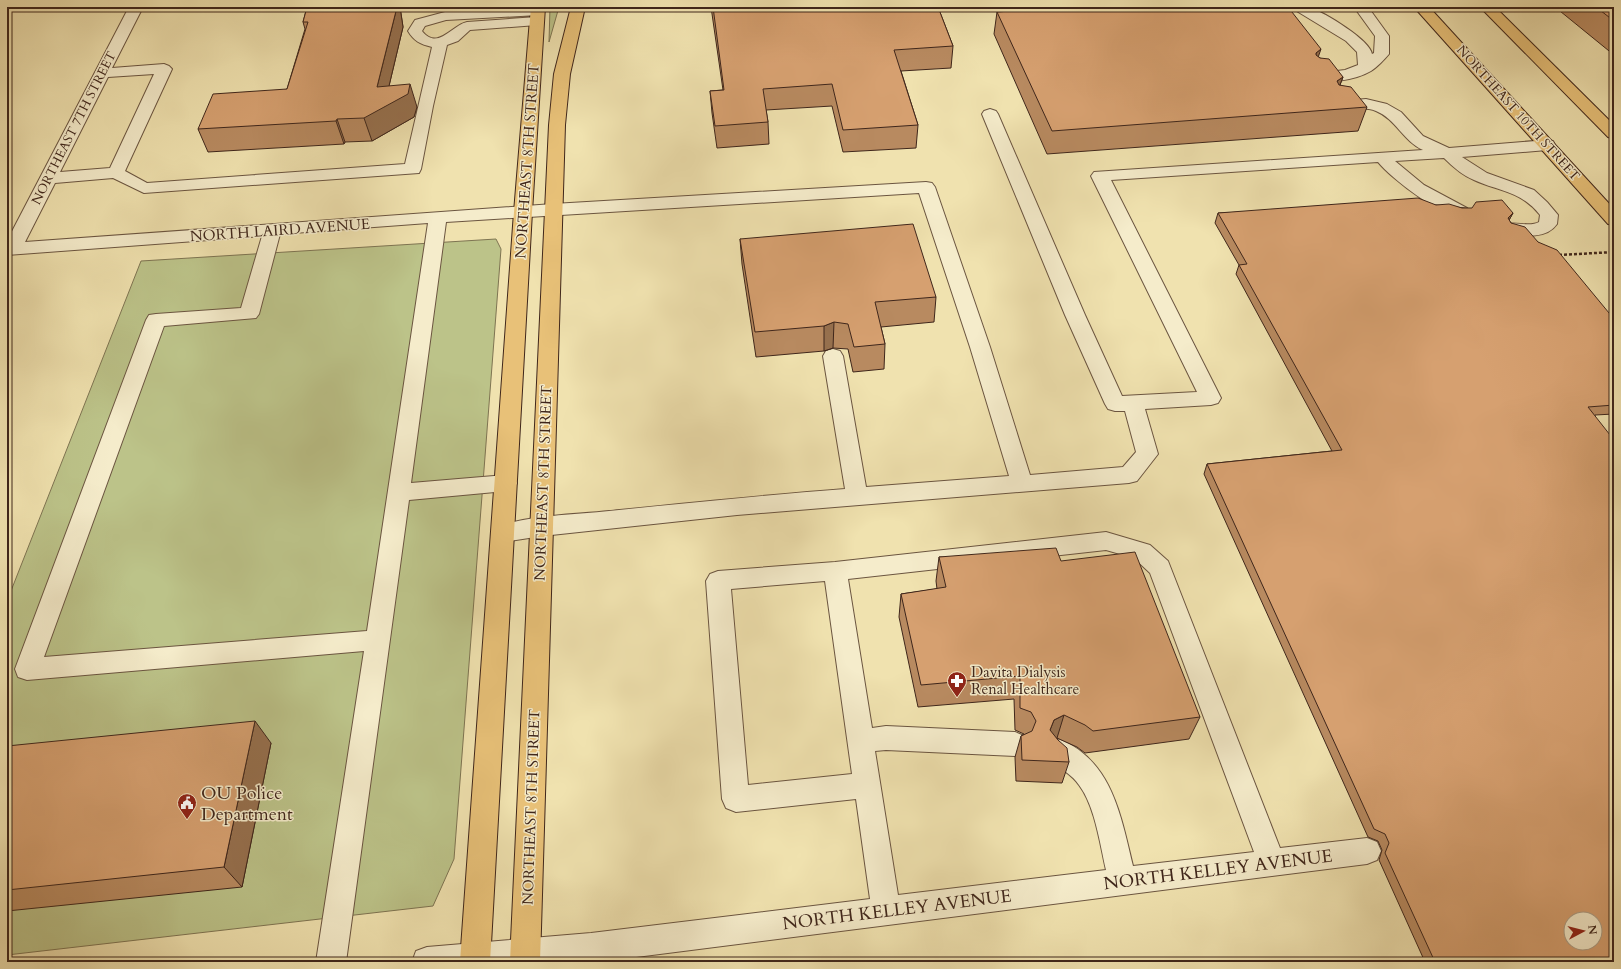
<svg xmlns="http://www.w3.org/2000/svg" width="1621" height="969" font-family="Cardo,serif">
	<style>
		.green { fill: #bcc389; stroke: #7e7452 }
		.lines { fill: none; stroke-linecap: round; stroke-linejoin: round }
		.minor-casing { stroke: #6b5540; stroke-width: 2 }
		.major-casing { stroke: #3f261b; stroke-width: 2 }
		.path { stroke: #3f261b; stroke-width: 2.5; stroke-dasharray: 3 2; stroke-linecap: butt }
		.minor { fill: #f5eccb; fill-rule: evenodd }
		.major { fill: #e8c178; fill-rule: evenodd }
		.wall { fill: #b88a60; stroke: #3f261b }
		.shaded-wall { fill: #96704e; stroke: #3f261b }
		.building { fill: #d6a070; stroke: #3f261b; fill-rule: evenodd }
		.labels { text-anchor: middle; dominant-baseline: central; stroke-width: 3; stroke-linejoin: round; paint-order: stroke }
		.far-street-label { font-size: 13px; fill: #3f261b; stroke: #f5eccb }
		.street-label { font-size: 15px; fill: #3f261b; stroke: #f5eccb }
		.poi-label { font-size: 15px; fill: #3f261b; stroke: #f5eccb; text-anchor: start }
		.near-poi-label { font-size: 18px; fill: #3f261b; stroke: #f5eccb; text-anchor: start }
		.near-street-label { font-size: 18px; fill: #3f261b; stroke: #f5eccb }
	</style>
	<rect width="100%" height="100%" fill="#f0e2af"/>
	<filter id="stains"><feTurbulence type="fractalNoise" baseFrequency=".005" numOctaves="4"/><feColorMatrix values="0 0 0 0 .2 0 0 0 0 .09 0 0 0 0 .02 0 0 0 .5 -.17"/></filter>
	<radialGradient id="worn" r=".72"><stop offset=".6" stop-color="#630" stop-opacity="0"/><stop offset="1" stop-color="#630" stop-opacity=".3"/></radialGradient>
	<g class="green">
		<polygon points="550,7 559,7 549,42"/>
		<polygon points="496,239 501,249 454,859 433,906 7,955 7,601 141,261"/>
	</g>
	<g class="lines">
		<g class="minor-casing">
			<g id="minor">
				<path d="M129,7H143L112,68L164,64L169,66L172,69L125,171L147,183L405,164L432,47C420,44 414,41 408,31L415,20L445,12L532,7L543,8L545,11L543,14L538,15L446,20L425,26L422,31C438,51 452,25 467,22L537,17L542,18L544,21L542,24L537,25L470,30L458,41L447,45L433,106L421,169L419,173L144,193L113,178L55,183L25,242L553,204L926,182L932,183L935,187L990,347L1030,475L1123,467L1136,452L1125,411H1115L1108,409L1105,404L1065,315L982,114L984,111L990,109L996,111L998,114L1085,315L1122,396L1197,392L1091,176L1094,172L1423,150C1403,141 1396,119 1376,111C1362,105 1346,112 1332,108L1330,105L1332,102L1366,99L1387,104L1401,112L1423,136L1449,148L1547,140L1553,141L1555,145L1553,149L1547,150L1462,157L1487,173L1534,190L1547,202L1558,215L1557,224C1546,240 1523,236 1507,232L1504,228L1507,224C1517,222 1531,227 1539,222L1540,215C1520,190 1500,192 1474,180C1462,175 1453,167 1444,158L1395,161L1424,185L1467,208L1470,212L1467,216C1445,221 1392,179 1378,162L1111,180L1221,398L1218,403L1211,405L1145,409L1158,454L1137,481L1129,483L737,515L542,536L503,542L495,539L492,533L495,527C531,515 572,515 609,511C688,503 766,495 845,489L823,356L826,351L833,349L840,351L843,356L866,487L1009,476L970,347L919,193L446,222L411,483L506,475L514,477L517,483L514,489L506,491L409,500L346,962H316L364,651L27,680L18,677L15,669L146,320L149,315L156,314L241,308L262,236L7,255V241ZM154,74L110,168L60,172L108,77ZM428,223L367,631L44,657L164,326L256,318L259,314L280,234Z"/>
				<path d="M1293,7C1298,7 1306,6 1311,8C1325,13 1370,40 1372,54L1374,53L1375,36L1354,7H1368L1389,36V54C1385,59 1376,68 1371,71C1356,80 1328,84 1312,80L1309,77L1312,74L1345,70L1358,65L1357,52L1346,41L1295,10Z"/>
				<path d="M1106,532L1150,545L1168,561L1280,848L1367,838L1377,842L1381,851L1377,860L1367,864L597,962H412L416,951L427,947L591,933L870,899L856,799L736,812L726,808L722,799L706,581L710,574L718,571L835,562ZM1106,550L1134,558L1150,573L1254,852L1133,866C1121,817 1112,759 1058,739L1049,743L1045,751C1052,766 1070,771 1079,785C1095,806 1100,844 1106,870L898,895L875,751L886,750L1015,756L1024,752L1028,744L1024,736L1015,732L886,726L872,728L848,579ZM825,581L852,774L748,785L731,589Z"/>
			</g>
		</g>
		<g class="major-casing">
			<g id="major">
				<polygon points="531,7 545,7 532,212 490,962 460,962 514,212"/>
				<polygon points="571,7 585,7 570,74 565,125 540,962 510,962 549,125 554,74"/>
				<polygon points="1414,7 1429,7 1614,209 1614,225 1608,224"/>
				<polygon points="1480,7 1495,7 1614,125 1614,139 1608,137"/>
			</g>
		</g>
		<polyline class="path" points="1559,255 1614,252"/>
		<use href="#minor" class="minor"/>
		<use href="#major" class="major"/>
	</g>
	<g class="wall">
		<polygon points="307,7 400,7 403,27 389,86 417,107 414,117 372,141 345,142 344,144 208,152 198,129 287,89 305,29 303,22"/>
		<polygon points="711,7 938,7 953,46 951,68 901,71 918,125 916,148 843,152 832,106 766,110 768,122 769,144 717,148 712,113 710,91 723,90"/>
		<polygon points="1555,7 1614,7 1614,55"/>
		<polygon points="997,12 1319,57 1343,77 1340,85 1367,107 1358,131 1047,154 994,34"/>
		<polygon points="1436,205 1513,213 1509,220 1511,223 1538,242 1614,319 1614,414 1595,415 1614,962 1425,962 1379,860 1382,850 1378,841 1368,837 1204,474 1207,464 1332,451 1236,274 1239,265 1215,223 1218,213"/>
		<polygon points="740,239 936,297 934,322 881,327 885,344 884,369 853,372 848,349 833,348 824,351 756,357 742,264"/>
		<polygon points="939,557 1061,561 1200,717 1189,739 1085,753 1077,747 1057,738 1069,762 1062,783 1016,781 1015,757 1021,736 1024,734 1015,730 1014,699 918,707 899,617 901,594 937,589 936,581"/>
		<polygon points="271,743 242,887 7,911 7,746"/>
	</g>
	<g class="shaded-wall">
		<polygon points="397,7 400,7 403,27 384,107 410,84 417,107 414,117 372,141 364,118 377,87"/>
		<polygon points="1321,49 1313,72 1316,53"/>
		<polygon points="1343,77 1334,100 1337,81"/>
		<polygon points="337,119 345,142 344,144 336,121"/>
		<polygon points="1513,213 1508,222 1508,218"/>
		<polygon points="834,322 833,348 824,351 824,326"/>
		<polygon points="1064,715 1057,738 1048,742 1050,730 1054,720"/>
		<polygon points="255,721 271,743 242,887 224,867"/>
	</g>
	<g class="building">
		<polygon points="307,7 397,7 377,87 410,84 408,94 364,118 337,119 336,121 198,129 213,94 287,89 308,22 303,22"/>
		<polygon points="713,7 938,7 953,46 894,50 918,125 843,130 832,84 763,89 768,122 715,126 710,91 724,90"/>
		<polygon points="1064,7 1288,7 1321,49 1316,53 1316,55 1320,58 1329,59 1343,77 1337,81 1339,85 1351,87 1367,107 1052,131 997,12"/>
		<polygon points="1596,7 1614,7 1614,21"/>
		<path d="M1418,198L1436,205L1449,204L1462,208H1472L1476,202L1502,200L1513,213L1508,218L1511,223L1525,227L1538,242L1557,250L1614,319V405L1588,407L1614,440V962H1435L1385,853L1389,843L1385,834L1374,829L1207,464L1342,450L1239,265L1247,264L1218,213ZM1571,919H1595V943H1571Z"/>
		<polygon points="913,224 936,297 875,302 885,344 854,347 848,324 834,322 824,326 755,332 740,239"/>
		<polygon points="1056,548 1061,561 1135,552 1200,717 1093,731 1085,725 1064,715 1054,720 1050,730 1058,740 1067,748 1069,762 1022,760 1021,736 1032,731 1036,721 1031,712 1020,708 1020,676 921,685 901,594 946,587 939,557"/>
		<polygon points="255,721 224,867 7,890 7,746"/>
	</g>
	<defs>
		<g id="pharmacy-pin" transform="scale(1)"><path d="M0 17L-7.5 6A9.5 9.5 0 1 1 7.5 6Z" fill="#8f2418" stroke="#f5eccb"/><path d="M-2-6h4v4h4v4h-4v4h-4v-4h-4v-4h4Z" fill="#fff"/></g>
		<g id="civic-pin" transform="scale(1)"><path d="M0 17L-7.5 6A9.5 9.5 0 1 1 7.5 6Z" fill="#8f2418" stroke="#f5eccb"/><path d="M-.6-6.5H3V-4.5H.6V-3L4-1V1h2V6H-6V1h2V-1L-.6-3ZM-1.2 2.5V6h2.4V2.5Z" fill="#fff"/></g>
	</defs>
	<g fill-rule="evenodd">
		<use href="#pharmacy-pin" x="957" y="681"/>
		<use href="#civic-pin" x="187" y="803"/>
	</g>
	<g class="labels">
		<g class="far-street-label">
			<text transform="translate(1518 113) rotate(48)">NORTHEAST 10TH STREET</text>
			<text transform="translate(74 128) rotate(-63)">NORTHEAST 7TH STREET</text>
		</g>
		<g class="street-label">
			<text transform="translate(527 161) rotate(-86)">NORTHEAST 8TH STREET</text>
			<text transform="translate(280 230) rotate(-4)">NORTH LAIRD AVENUE</text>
			<text transform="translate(543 483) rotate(-88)">NORTHEAST 8TH STREET</text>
			<text transform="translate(531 807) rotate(-88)">NORTHEAST 8TH STREET</text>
		</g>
		<g class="poi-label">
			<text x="971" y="672">Davita Dialysis<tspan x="971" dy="17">Renal Healthcare</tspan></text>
		</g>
		<g class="near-poi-label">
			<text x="201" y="793">OU Police<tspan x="201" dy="21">Department</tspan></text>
		</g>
		<g class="near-street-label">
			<text transform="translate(1218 870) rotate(-7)">NORTH KELLEY AVENUE</text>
			<text transform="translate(897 910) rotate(-7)">NORTH KELLEY AVENUE</text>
		</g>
	</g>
	<rect width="1621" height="969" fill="none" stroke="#f0e2af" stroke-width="24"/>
	<rect x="8" y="8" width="1605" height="953" fill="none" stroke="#3f261b" stroke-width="2"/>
	<rect x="12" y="12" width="1597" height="945" fill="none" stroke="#3f261b"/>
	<g transform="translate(1583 931) rotate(83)"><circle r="19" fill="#f5eccb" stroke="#ac9d85"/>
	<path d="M0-3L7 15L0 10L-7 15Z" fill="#8f2418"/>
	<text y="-6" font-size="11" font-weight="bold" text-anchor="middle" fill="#3f261b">N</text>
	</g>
	<rect width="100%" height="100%" filter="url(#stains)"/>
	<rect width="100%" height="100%" fill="url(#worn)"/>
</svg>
